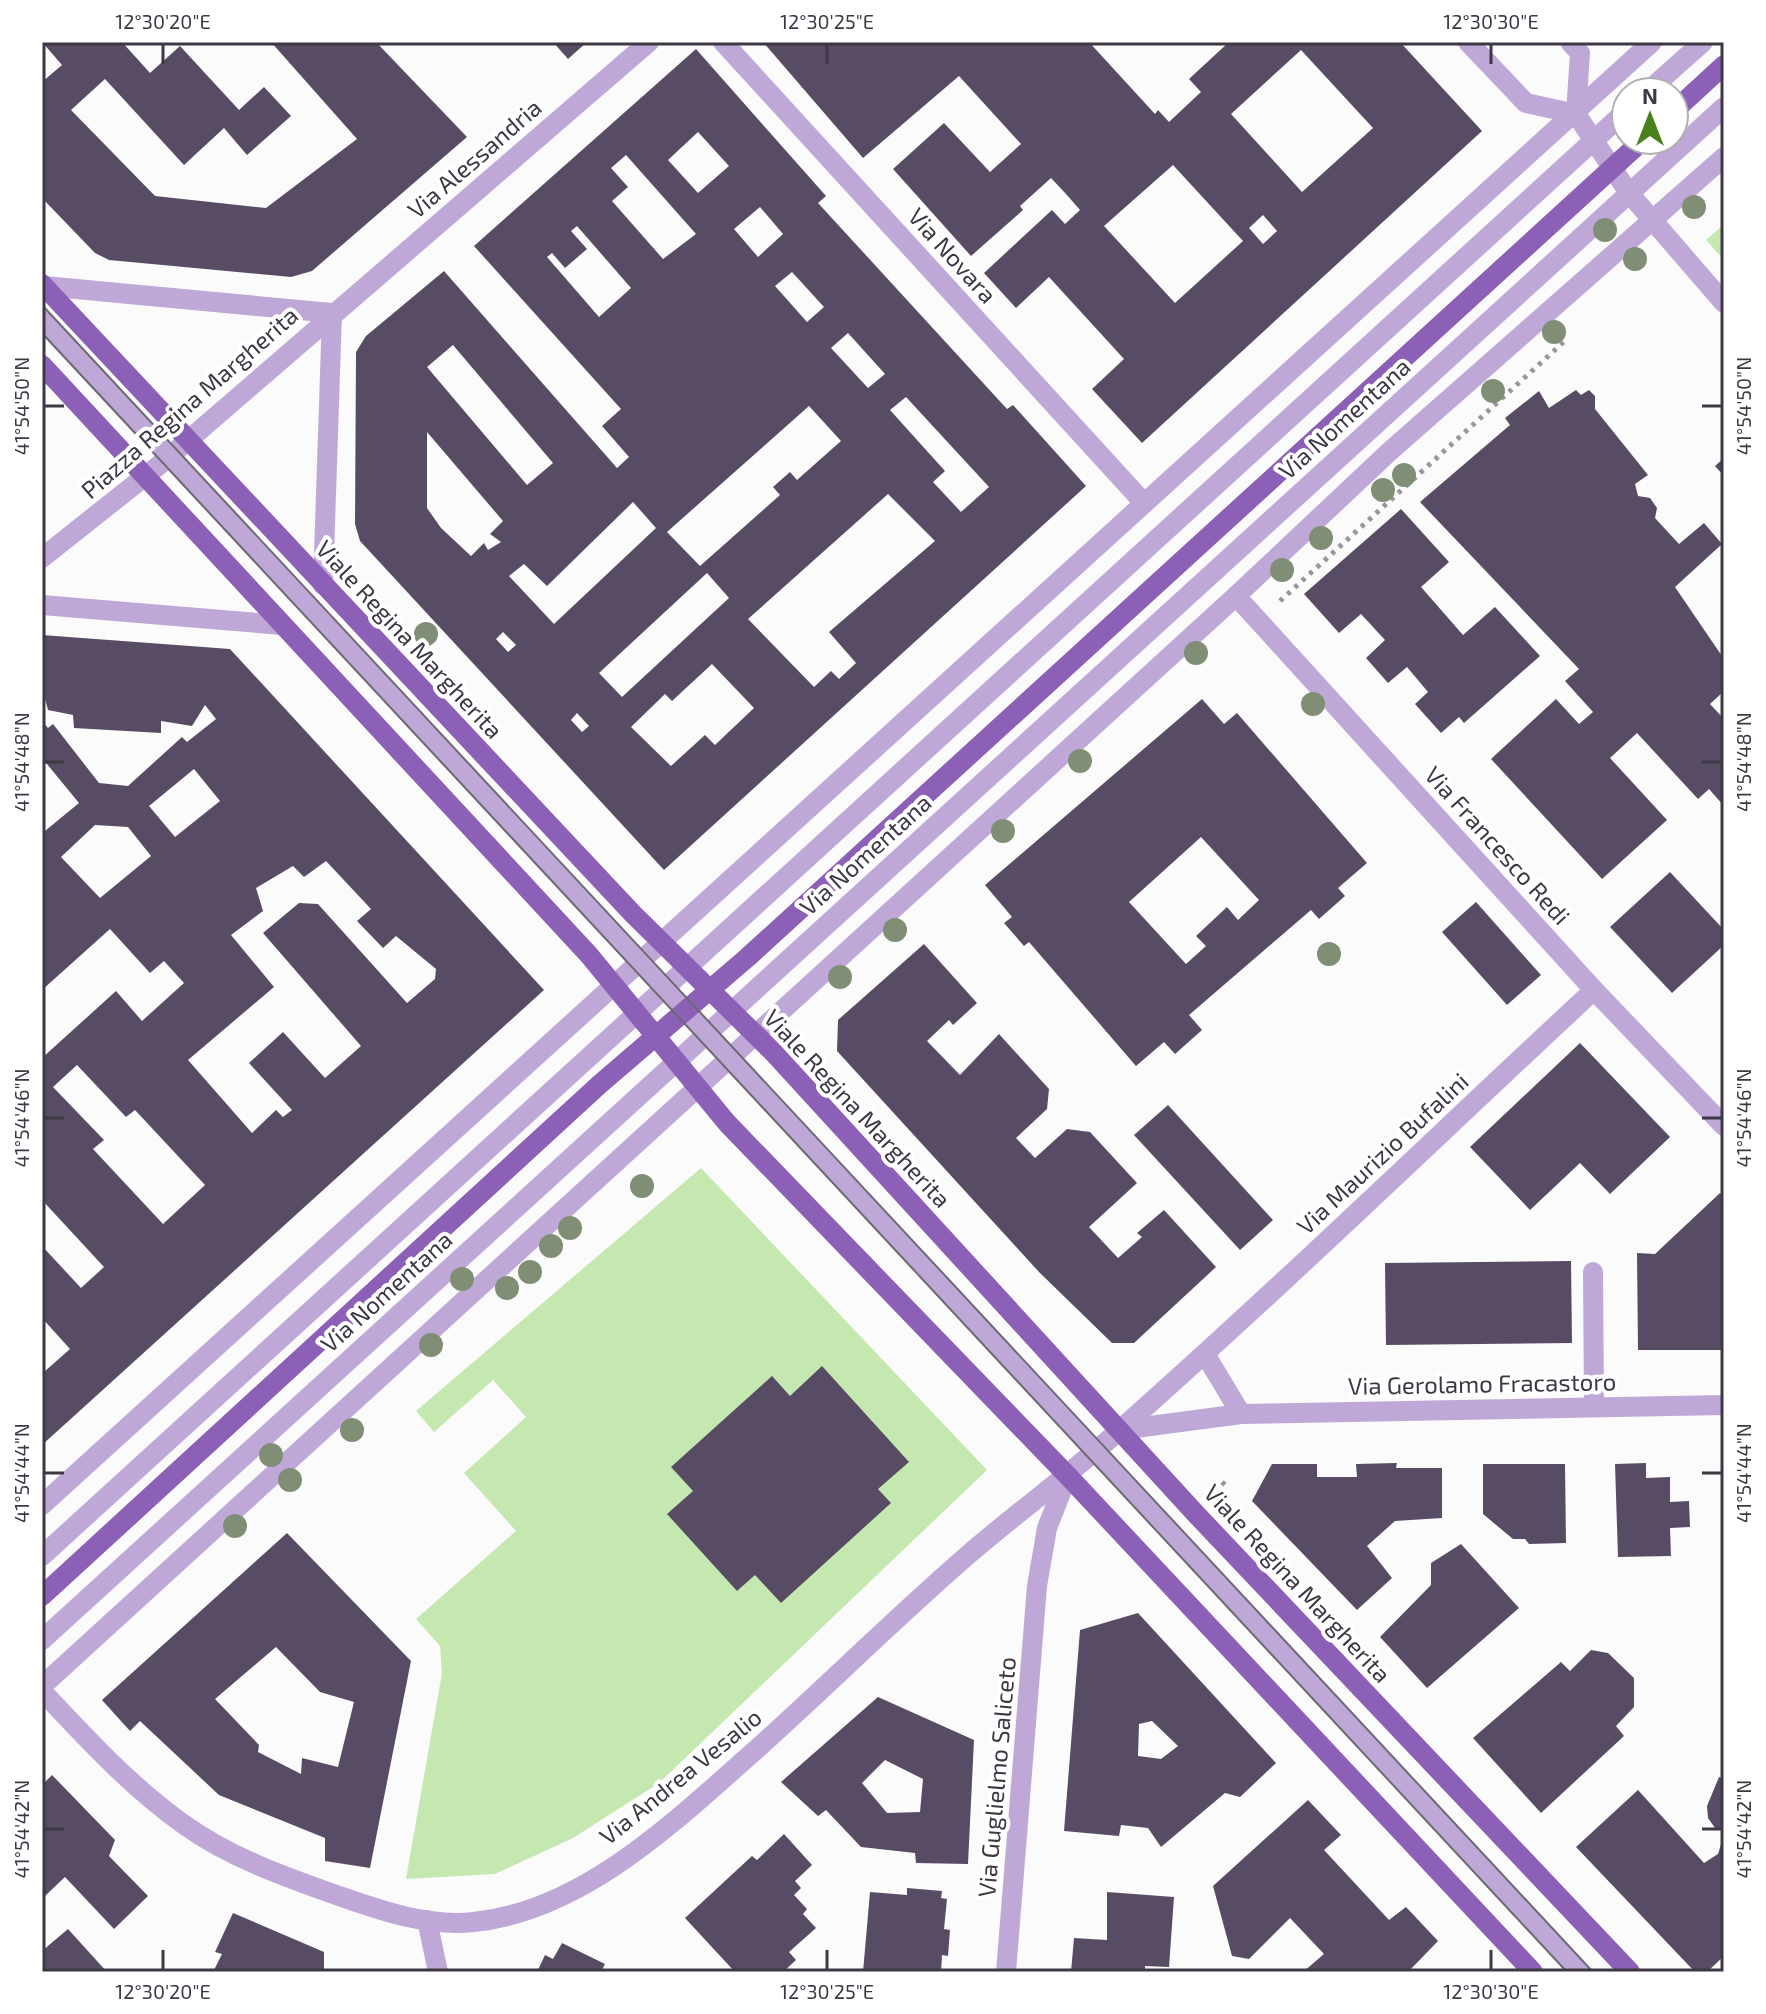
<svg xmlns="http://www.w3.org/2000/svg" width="1766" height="2014" font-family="'Exo 2',sans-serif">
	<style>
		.green { fill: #c4e8af }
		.building { fill: #584c65; fill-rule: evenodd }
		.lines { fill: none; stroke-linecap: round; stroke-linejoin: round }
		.path { stroke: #99969c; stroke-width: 5; stroke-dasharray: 4 6; stroke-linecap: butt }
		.minor { stroke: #bfa8d8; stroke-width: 20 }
		.major { stroke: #8c60b6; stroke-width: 20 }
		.tram { stroke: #6e6a73; stroke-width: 2 }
		.tree { fill: #7f8e74 }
		.ticks { fill: none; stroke: #3d3844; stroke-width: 3 }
		.labels { text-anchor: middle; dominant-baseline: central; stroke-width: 8; stroke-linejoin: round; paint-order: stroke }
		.street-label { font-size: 24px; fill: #3d3844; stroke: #fff }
		.neatline { fill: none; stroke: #3d3844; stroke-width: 3 }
		.ticks-label { font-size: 20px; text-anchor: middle; fill: #3d3844 }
	</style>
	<rect width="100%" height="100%" fill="#fbfbfb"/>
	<g class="green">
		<polygon points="1724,224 1724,260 1706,240"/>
		<polygon points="701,1168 987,1470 659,1783 573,1838 495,1874 406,1879 442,1673 440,1646 416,1619 516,1531 464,1473 526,1417 493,1380 434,1432 416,1411"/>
	</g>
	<g class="building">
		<polygon points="42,42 122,42 150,73 180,46 239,110 264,87 291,116 247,155 224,128 184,165 105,79 71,110 155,196 266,208 357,139 271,42 376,42 467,137 312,271 291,277 109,260 95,253 42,198 42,82 62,65"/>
		<polygon points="553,42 587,42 568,59"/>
		<path d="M763,42H1089L1155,114L1158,110L1169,122L1201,92L1189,79L1229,42H1400L1482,131L1142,443L1092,389L1124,359L1049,277L1016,308L984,273L1052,210L1065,224L1080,210L1066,194L1051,178L1020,206L1023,210L971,256L893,169L944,123L990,172L1021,144L959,76L863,158ZM1301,50L1373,128L1302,192L1231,114ZM1173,165L1243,241L1175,303L1104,226ZM1263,215L1277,231L1263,244L1249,228Z"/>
		<path d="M696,49L826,196L818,203L1007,409L1013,405L1086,486L664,870L360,541L355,524L356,352L366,336L444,271L617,468L629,457L602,426L621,409L474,246ZM698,132L729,166L698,193L668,160ZM626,155L696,234L663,259L612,201L628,187L611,168ZM760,207L783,234L758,257L734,229ZM577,226L631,288L599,317L547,257L552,253L565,268L587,249L571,231ZM792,272L824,307L807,322L775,286ZM848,333L885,374L868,388L831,348ZM453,345L553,463L527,485L427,367ZM906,397L989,487L961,512L933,482L945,471L890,410ZM809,406L841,441L797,480L790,472L773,487L780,495L700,566L667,532ZM427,432L503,521L490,534L501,542L488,550L484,543L471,556L441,528L427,508ZM888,494L935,541L829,632L856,663L839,679L831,671L814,687L748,619ZM633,502L656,528L554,624L509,576L524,564L547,586ZM707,573L729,598L622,697L599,673ZM503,632L516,645L508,652L496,639ZM712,664L754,708L715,745L705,735L671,766L631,727L665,694L672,701ZM577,713L589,726L582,732L571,720Z"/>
		<polygon points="1576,390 1581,395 1589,390 1595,396 1595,409 1648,475 1635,484 1638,496 1650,498 1657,508 1655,518 1679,544 1704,523 1722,544 1675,587 1724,659 1724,691 1710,704 1724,719 1724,806 1709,789 1698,799 1637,733 1610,758 1667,820 1602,879 1491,759 1556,699 1579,724 1593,712 1565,681 1579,669 1420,502 1510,425 1505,418 1539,391 1549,408"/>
		<polygon points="1724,458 1724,476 1715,466"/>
		<polygon points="1401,509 1449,562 1421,587 1463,635 1495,607 1540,656 1464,723 1459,717 1441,733 1415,704 1428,692 1407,667 1388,683 1366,658 1385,640 1361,614 1339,633 1304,594"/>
		<path d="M42,635L230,649L544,990L42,1445V1370L44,1372L70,1349L42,1318V1246L81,1288L104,1267L42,1200V1058L116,991L142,1021L184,983L164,961L150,973L110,929L42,990V827L45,831L79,803L42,758V721L48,728L53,724L99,783L128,786L182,737L187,742L216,719L205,705L192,726L161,721V733L74,728L73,715L48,710L42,687ZM194,769L220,801L175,837L149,806ZM95,825L128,827L151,856L100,898L61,857ZM326,861L371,909L357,921L383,948L396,936L436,969L435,979L407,1003L318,904L299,903L263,933L361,1046L325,1078L283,1032L249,1063L292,1110L283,1117L276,1110L252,1133L188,1060L274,987L231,935L263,911L256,888L293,866L304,877ZM77,1065L126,1117L135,1110L205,1185L163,1224L93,1149L104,1140L53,1087Z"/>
		<path d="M1202,699L1224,724L1237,713L1367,863L1338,888L1345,896L1319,919L1311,910L1189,1015L1202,1030L1175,1054L1164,1042L1136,1066L1029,942L1024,946L1004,923L1012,917L985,885ZM1201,837L1259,900L1238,920L1227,907L1196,936L1206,946L1186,964L1129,902Z"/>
		<polygon points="1670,872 1724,930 1724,945 1672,993 1610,927"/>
		<polygon points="1476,902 1541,975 1507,1005 1442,932"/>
		<polygon points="924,944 977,1003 953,1025 949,1020 927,1041 960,1075 999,1034 1049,1089 1047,1109 1016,1138 1035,1158 1067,1129 1090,1132 1137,1183 1089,1227 1118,1258 1142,1237 1137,1233 1164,1210 1216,1267 1134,1343 1112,1343 1039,1272 837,1051 838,1020"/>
		<polygon points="1580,1043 1670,1137 1610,1194 1580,1163 1530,1210 1470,1147"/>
		<polygon points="1168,1105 1273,1220 1240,1250 1134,1135"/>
		<polygon points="1720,1193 1724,1197 1724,1350 1638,1350 1637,1253 1655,1254"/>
		<polygon points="1571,1261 1572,1343 1386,1345 1385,1263"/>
		<polygon points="822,1366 909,1462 878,1489 891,1503 781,1603 755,1575 737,1591 667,1514 693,1491 671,1467 772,1376 790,1396"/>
		<polygon points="1397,1463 1396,1468 1442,1468 1442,1518 1395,1521 1367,1546 1392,1578 1357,1610 1252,1501 1272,1464 1317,1464 1317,1477 1357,1477 1356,1464"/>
		<polygon points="1646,1463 1646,1478 1670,1477 1670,1502 1689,1501 1690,1527 1670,1528 1671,1556 1618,1557 1615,1464"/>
		<polygon points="1483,1464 1565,1464 1566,1543 1529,1544 1525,1539 1513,1539 1483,1514"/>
		<path d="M287,1533L411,1661L370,1868L325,1861V1838L219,1795L140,1721L130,1731L102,1700ZM276,1647L320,1692L354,1702L338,1767L302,1758L301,1774L258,1752L259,1745L215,1699Z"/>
		<polygon points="1461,1544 1519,1608 1427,1688 1380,1637 1431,1585 1431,1563"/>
		<path d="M1138,1613L1276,1763L1240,1797L1225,1793L1161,1847L1148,1828L1121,1825L1119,1836L1064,1831L1080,1630ZM1152,1721L1178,1746L1161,1759L1138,1756L1139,1724Z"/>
		<polygon points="1591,1650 1608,1653 1634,1678 1634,1707 1616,1726 1624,1736 1541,1813 1473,1738 1561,1662 1570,1671"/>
		<path d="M878,1697L974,1740L968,1864L916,1863L915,1853L861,1847L826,1810L818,1816L781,1782ZM885,1760L923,1779L920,1812L887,1813L862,1783Z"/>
		<polygon points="52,1775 115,1840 109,1856 148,1896 114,1929 65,1877 45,1896 42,1892 42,1785"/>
		<polygon points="1719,1777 1724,1779 1724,1831 1715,1828 1708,1818 1707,1806"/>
		<polygon points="1638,1790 1704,1863 1718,1854 1724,1835 1724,1956 1707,1972 1695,1972 1576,1847"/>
		<polygon points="1308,1800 1341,1835 1324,1850 1389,1920 1406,1907 1438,1941 1408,1972 1303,1972 1324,1954 1290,1918 1249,1959 1232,1956 1213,1886"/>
		<polygon points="784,1834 812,1865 795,1881 801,1888 794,1895 807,1909 803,1914 816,1928 789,1952 796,1960 783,1972 735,1972 685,1918 752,1856 757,1860"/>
		<polygon points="907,1888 942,1891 941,1898 947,1899 944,1929 950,1930 948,1956 942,1955 941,1972 863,1972 870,1892 907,1895"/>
		<polygon points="1107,1892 1174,1897 1169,1967 1145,1966 1145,1972 1071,1972 1074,1938 1107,1940"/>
		<polygon points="233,1913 324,1952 324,1972 213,1972 222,1954 215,1952"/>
		<polygon points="68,1929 107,1972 42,1972 42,1951"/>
		<polygon points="562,1943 605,1964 601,1972 537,1972 545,1955 553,1959"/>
	</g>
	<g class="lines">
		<g class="path">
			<polyline points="1280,601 1568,338"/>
			<polyline points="1222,1482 1226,1486"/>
		</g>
		<g class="minor">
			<polyline points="723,42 1144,503"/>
			<polyline points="1468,42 1526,103 1576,114"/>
			<polyline points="1570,42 1580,53 1576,114"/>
			<polyline points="1647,92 1703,42"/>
			<polyline points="1576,114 1629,193 1724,303"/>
			<polyline points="44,286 332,313"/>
			<polyline points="42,320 1580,1972"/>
			<polyline points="42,558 163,462 649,42"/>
			<polyline points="323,585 332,313"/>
			<polyline points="1236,596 1594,990 1724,1126"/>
			<polyline points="42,605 282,625"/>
			<polyline points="1593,1272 1594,1407"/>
			<polyline points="1205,1354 1241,1414"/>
			<polyline points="1120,1430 1241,1414 1724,1405"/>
			<polyline points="42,1505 1652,42"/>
			<polyline points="42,1556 1626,111"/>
			<polyline points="42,1640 1724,107"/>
			<polyline points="42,1686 1236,596 1389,452 1724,157"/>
			<path d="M42,1691C86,1738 133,1789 186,1826C233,1859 286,1877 339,1896C382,1911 428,1927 474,1922C582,1911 673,1823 750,1755C824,1689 894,1619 969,1554C1019,1511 1073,1472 1122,1428C1282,1286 1437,1136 1594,990"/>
			<polyline points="427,1920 438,1972"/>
			<polyline points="1006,1972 1037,1586 1047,1528 1066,1480"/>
		</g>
		<g class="major">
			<polyline points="1674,111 1724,65"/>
			<polyline points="42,284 633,914 773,1052 1195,1513 1630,1972"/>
			<polyline points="42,365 589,955 727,1123 1068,1476 1533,1972"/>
			<polyline points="42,1596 600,1084 748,957 1643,140"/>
		</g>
		<g class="tram">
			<polyline points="42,305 1593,1972"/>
			<polyline points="42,333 1567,1972"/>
		</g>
	</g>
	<g class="tree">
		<circle cx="1694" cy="207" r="12"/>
		<circle cx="1605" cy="230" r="12"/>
		<circle cx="1635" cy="259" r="12"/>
		<circle cx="1554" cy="332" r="12"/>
		<circle cx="1493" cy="391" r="12"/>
		<circle cx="1404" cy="475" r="12"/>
		<circle cx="1383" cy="490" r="12"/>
		<circle cx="1321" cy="538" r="12"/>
		<circle cx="1282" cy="570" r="12"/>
		<circle cx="426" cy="634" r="12"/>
		<circle cx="1196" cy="653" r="12"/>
		<circle cx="1313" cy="704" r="12"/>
		<circle cx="1080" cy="761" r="12"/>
		<circle cx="1003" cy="831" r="12"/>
		<circle cx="895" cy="930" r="12"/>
		<circle cx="1329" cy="954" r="12"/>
		<circle cx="840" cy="977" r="12"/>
		<circle cx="642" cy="1186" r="12"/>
		<circle cx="570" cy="1228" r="12"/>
		<circle cx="551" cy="1246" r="12"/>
		<circle cx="530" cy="1272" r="12"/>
		<circle cx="462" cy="1279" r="12"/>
		<circle cx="507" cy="1288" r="12"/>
		<circle cx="431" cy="1345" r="12"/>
		<circle cx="352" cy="1430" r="12"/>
		<circle cx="271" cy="1455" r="12"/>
		<circle cx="290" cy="1480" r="12"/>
		<circle cx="235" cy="1526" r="12"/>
	</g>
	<path class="ticks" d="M163,44V64M827,44V64M1491,44V64M44,406H64M1702,406H1722M44,762H64M1702,762H1722M44,1118H64M1702,1118H1722M44,1473H64M1702,1473H1722M44,1829H64M1702,1829H1722M163,1950V1970M827,1950V1970M1491,1950V1970"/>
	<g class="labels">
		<g class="street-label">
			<text transform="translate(474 158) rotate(-41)">Via Alessandria</text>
			<text transform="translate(953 255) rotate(48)">Via Novara</text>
			<text transform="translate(189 402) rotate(-41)">Piazza Regina Margherita</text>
			<text transform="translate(1344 418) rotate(-42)">Via Nomentana</text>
			<text transform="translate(410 639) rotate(47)">Viale Regina Margherita</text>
			<text transform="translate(1498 845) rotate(48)">Via Francesco Redi</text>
			<text transform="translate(865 854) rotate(-42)">Via Nomentana</text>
			<text transform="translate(858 1108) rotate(47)">Viale Regina Margherita</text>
			<text transform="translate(1382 1153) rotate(-43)">Via Maurizio Bufalini</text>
			<text transform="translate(386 1291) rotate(-42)">Via Nomentana</text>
			<text transform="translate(1482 1383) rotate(-1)">Via Gerolamo Fracastoro</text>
			<text transform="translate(1298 1583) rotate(47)">Viale Regina Margherita</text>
			<text transform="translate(680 1776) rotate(-39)">Via Andrea Vesalio</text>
			<text transform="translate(996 1777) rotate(-85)">Via Guglielmo Saliceto</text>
		</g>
	</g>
	<rect width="1766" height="2014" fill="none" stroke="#ffffff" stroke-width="88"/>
	<g transform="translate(1650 116)"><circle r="38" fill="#ffffff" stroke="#b1afb4" stroke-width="2"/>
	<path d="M0-6L14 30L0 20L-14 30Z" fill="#49811a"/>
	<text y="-12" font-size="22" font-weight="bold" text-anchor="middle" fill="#3d3844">N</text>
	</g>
	<rect x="44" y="44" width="1678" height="1926" class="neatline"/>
	<g class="ticks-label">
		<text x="163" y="29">12°30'20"E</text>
		<text x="827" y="29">12°30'25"E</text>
		<text x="1491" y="29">12°30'30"E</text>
		<text transform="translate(22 406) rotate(-90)" y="7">41°54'50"N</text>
		<text transform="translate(1744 406) rotate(-90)" y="7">41°54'50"N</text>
		<text transform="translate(22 762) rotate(-90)" y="7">41°54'48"N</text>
		<text transform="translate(1744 762) rotate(-90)" y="7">41°54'48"N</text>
		<text transform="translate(22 1118) rotate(-90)" y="7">41°54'46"N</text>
		<text transform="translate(1744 1118) rotate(-90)" y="7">41°54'46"N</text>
		<text transform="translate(22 1473) rotate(-90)" y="7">41°54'44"N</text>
		<text transform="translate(1744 1473) rotate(-90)" y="7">41°54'44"N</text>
		<text transform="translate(22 1829) rotate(-90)" y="7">41°54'42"N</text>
		<text transform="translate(1744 1829) rotate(-90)" y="7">41°54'42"N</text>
		<text x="163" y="1999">12°30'20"E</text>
		<text x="827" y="1999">12°30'25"E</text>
		<text x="1491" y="1999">12°30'30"E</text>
	</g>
</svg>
